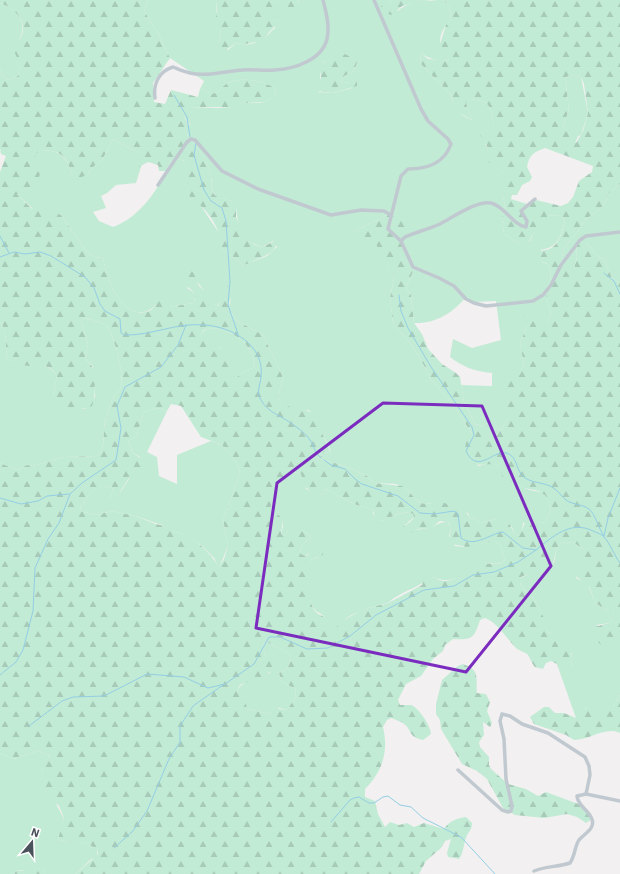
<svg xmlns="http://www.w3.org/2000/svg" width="620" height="874" font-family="'IBM Plex Sans',sans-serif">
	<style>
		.grass { fill: #c2ebd5; fill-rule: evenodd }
		.forest { fill: url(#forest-firs); fill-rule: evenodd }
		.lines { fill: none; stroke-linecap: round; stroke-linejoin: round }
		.stream { stroke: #93cee4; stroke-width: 1 }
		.street { stroke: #c1c9d0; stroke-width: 3.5 }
		.marked { fill: none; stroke: #7b2cbf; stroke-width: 3; stroke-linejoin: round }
	</style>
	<defs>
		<pattern id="forest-firs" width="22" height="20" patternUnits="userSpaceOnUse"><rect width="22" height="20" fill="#c2ebd5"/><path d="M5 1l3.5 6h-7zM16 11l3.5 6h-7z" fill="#a8cbb9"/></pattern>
	</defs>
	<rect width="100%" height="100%" fill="#f2f0f0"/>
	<g class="grass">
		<path d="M148,0H217L216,11L221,32L219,43L228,50L236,43C246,46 257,44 266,37C269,34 271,31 275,28L276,14L269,2L275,1L279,4L299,2L298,0H391L388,4L398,11C405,2 432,0 443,0L449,6L451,19C438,34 435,46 451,60C439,61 430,60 421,53L420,63L452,96C452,108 461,116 472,120L466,103L470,99C474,100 478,100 482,101C491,103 494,119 493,126L488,130L485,144L488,148L486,159L503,173V196L505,205L502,219L504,234L521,245L530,241L533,234L548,216L557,215L565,219C561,236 559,247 541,250L542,262L548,264C553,275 551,282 545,291L551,315L547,322L527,326L520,343L524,365L507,405V418L502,430L475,424L464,402L461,385L492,386V373C475,371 464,368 450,357L453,339L472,348L501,340L496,301L474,302L466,297C453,313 435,324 414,323L411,295L406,288L415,267L402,240L397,210L355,231L374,240L394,278L390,298L393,324L411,344L425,367L430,379L449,399L473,435L478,466L491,463L499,466C503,479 518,486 530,490C536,492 540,490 545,495C548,498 549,505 551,509L546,522L540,523L530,520L523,523L522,532L519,536L514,533L512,527L496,519L480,523L475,519L470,518L468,513L432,503L425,504L418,502L407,489L396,484L374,483L367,476L345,466L324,460L321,455L324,452L331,453L329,446L309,410C296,410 283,409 277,396L283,380L282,375L263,335L234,319L229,308L231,298L221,300L217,306L215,305L196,280L187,288L195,293L194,303L169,307L156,304C150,311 146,313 137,312C116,307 107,277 103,258L94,257L86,251L61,215L33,209L17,194L37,165L34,155L40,150C63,151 65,156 73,176L88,174L94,166L101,162L113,139L131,149L145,154L136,183L116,185L107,193L101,196L106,208L93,212L99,221L113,227C141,217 160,187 171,161L179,159L184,161L188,167L203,209L221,236L222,248L243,265L267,256L277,247L273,241L262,247C242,242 236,221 236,203C229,198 221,201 216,196C209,189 213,183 211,175C207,161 197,144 187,135L190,124L184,117L189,107L218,108L231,107L242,103H259L265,102L276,94L275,88C261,81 243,76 228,83C223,85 220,91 215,93C210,95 206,90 200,89L204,81L170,58L158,33L144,11ZM344,54L358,60L354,71L344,76L340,81L343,83L351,82L352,88L333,93L319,92L317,84L320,82V71L323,62Z"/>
		<path d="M0,3C19,10 30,25 17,43L20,65L18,76L8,80L2,76L0,70Z"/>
		<polygon points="570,75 581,77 588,113 581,135 578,136 575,143 563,127 569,109 565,78"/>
		<polygon points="620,184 620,283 612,278 604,259 600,258 586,243 576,245 577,257 574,269 561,269 560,265 564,248 579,230 585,220 604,206 608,194"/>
		<path d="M85,318C91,320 101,322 106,325C113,330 125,377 121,386C120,390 116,393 114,397C110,404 107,414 105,422C102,433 107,451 96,456L64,457L33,466L27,465L17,470L0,463V322C8,330 5,349 7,359C13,362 22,365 29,366C43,366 48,363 57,376L53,396L77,408L85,409L95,397L93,366L85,359L88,344L81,320Z"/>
		<path d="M211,328C233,330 253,343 255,367L243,372L236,379L232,376L221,348L198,337L205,330Z"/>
		<path d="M158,408L167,411L147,452L157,457L159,476L177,484V455L211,441L222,445L227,451L238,465L240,474L223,519L228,546L219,568L214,558L202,546L189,537L180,533L174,532L162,525L135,516L112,511L96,515L81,511L80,507C92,493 89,488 110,486L113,489L110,500C123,495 134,469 140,457L133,453L128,442L137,435L144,412Z"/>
		<path d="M290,471L301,474L306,489L309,490L314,499L321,496L325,489L354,504L373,510V514L382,521C391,517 404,509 413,514L414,517L402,528L408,533C414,529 420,530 427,528C435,527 439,521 448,522L451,528L449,536L455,546L463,547L493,541L500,545L505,560C497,567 490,561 481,565C461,573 456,586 432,577C420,586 407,590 394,598C391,600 390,602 387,603C365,609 348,612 333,632L330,631C328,625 327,618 321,614C320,613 317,612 316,611C306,600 305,572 312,559L319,557L311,552L305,556L301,554L300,547L311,536L301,530H289L284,536L281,534C288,514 274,517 271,505L280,483Z"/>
		<path d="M562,542L574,543L584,549L587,563L580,567L576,578L586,583L590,589L595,603L612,613L613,617L609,623L596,625L620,636V695L613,707L586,708L576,718L559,670L572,666V654L566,640L548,632C543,621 541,608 533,598C527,591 519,588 520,578L554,563L557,548Z"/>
		<path d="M267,642L291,655C291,665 288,669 279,673L282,682L296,689L295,698L287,710L279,708L271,714L247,709L237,691C242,680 259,676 270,673L271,659L265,656L263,645Z"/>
		<path d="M38,751L50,756C38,768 42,779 46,795L54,800L64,819L58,839L61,841C70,840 75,844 83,842L97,849V856L90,860L76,874H45L44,870C33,866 27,872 16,870L14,874H0V753L13,759Z"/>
	</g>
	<g class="forest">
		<path d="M0,0H148L144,11L158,33L170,58L153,83L154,102L165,104L171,90L198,97L200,89C206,90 210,95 215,93C220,91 223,85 228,83C243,76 261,81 275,88L276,94L265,102L242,103L234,107H189V113L184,117L191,127L187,135C197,144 207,161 211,175C213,183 209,190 216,196C222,201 230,198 236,203V217L247,238L255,245L262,247L277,240C276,253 268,254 258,259C252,261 249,264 243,265L222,248C221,233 213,218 202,207C198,203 191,199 188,194C182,183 195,176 184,161L179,159L171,161L166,171H159L158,165L148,162L139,167L144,154L131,149L113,139L101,162L94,166L88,174L80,178L73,176C65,156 64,151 40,150L35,155L40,174L36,186L29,191L17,194L32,209L42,207L61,215L86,251L94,257L103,258C107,277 116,307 137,312C143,313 147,313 152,309C155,306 157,302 160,299L166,301L169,307L194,303L195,293L182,282V275L185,271L191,270L194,273L199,286L206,292L215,305L218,306L225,289L229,285L233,292L229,303L231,314L234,319L263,335L282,375L283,380L277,396C285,413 303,404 314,415L331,453L324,452L321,455L324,460L345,466L367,476L374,483L402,486L407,489L418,502L425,504L441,502L464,509L470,518L475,519L480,523L496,519L508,521L514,533L519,536L522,531L526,518L540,523L546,522L551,509L546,496L539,491L524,488L503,478L499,466C486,461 475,470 464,458L466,440L473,435L449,399L430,379L425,367L411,344L393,324L390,298L394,278L374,241L363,245L355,231L397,210L415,220V225L402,240L415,267L406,288L411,295L414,323L422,334L428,349L442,364L456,373L460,377L464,402L475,424L502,430L507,418L505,392L512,377L520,374L524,365L520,343L527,326L522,317L534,316L541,322H547L551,315L545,291C551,282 553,275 548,264L536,259V253C541,250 546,251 551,248C560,244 563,228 565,219L557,215L548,216L545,223L533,234L527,245H521L504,234L502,219L505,205L503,196V173L485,159L488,148L480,135L484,131L493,126C494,119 491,103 482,101C478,100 474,100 470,99L466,103L472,120L454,110L452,96L420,63L421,53L428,59C436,59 442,61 450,60L439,47L446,25L451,19L449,6L443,0H620V184L608,194L604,206L585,220L579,230L564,248L560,265L561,269H574L577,257L576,245L583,240L600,258L604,259L612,278L620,283V636L616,641L604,647L594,639L591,628L609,623L613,617L612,613L595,603L590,588L572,573L573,567H580L586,563L584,549L574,543L562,542L557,548L552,567L523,576L520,578C520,581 520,584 522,587C525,592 530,594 533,598C539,606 542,615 547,624L546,627L548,632C554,635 561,635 566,639C572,645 573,662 571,669L559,670L557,664L551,661L546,663L543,669L535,667C532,664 530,657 527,654C523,651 519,651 516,648C506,638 498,623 485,618L480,620C474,639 472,640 453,639L445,645L443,651L433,659L421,676L406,684L398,700L400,705C403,705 408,705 411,705C418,707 431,726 431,734L423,740C407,736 413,731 404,724C400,721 396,720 391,718L387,720L383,727C389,752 382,772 365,789V797L375,801L378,814L385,827L390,822L399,825L407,823L414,827L424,823L444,829C449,821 457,818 466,817L472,823C472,831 468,831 466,838C463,845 464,852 459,859L448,857L447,853L451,839L445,841L441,848L426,861L419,874H76L98,854L97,849L83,842C76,845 70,840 61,841L58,839L64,818L59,806L46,795L41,784L43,763L50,756L38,751L13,759L0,753V463L17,470L27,465L33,466L64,457L96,456C107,451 102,433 105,423C107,414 110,404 114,397C116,393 120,390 121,386C125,377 113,330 106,325C101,322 91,320 86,318L81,320L88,344L85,359C88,362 92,365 93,368C96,374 95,399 92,406C79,412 65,408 53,402V396L57,376C48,362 43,367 29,366C23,366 12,362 7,359C5,349 8,330 0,322V172L6,156L1,154L0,148V70L2,76L8,80L18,76L20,65L12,46C34,31 20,10 0,3ZM570,75L581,77L584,84L588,113L583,131L576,143L563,127L569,109L565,78ZM545,148L593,166L592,172L579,181L573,197L568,203L561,206L536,200L527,204L511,199L512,195H517L522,185L530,181L532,177L527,167C529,155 534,152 545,148ZM211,328C233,330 253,343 255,367L243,372L236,378L232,376C227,346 225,350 199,337L204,330ZM171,404L181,406L201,437L222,445L227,451L238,465L240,474L223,519L228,546L224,559L219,567C210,553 192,533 174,532L169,527L156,524L135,516L112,511L96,515L81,511L80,507C92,493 90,488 110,486L113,489L110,500L114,501L129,478L141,467L143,460L133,453L128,442L137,435L144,412L158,408L167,411ZM290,471L301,474L304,486L309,490L311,498L314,500L321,496L325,489L354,504L373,510L375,517L383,521C391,517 403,509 413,514L414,517C410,525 400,526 396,533L397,536L401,537L418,529L431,528L440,521L448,522C454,529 447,536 451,544L467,547L489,542L497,543L500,545L505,560C498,567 490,562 482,564C468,568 460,580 445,581C438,581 433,575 425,577L422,585L388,603L361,610L341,622L333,631H330L329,627L331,624C329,619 322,616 317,613C307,605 306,570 312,559L323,555V551L312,548L308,555L305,556L301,554L300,547L311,536L301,530H289L284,536L281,534L283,519L272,509L271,505L280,483ZM267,642L291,655C291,665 288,669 279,673L282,682L296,689L295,698L287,710L273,708L271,714L247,709L246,704L237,691L240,685C252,678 275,678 275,660L265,656L263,645Z"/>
		<path d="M217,0H298L299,9L294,12L287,11L275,1L270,2L280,22L269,32L263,42C251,41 249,46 236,43L223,52L218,49L221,32L216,19Z"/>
		<polygon points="391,0 430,0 402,6 392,15 384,13 380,9 382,4 388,4"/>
		<path d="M345,54L349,56L353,54L357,55L358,60L354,71L344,76L340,81L343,83L351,82L355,78L357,82V86L333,93L317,91V84C322,80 322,74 318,68L319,65L334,56Z"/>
		<path d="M463,664C480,670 476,677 477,693L486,694L490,702L487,711L492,723L490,727L483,722L484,735L479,742L480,747L489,757V765L491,769L508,784L526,789L538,796L546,792L581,805L592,819L586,823L577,817L567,814L544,818L515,815L503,808L487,779L477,771L462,764L441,729L440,720L436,714V704L442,680L458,666Z"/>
		<path d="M620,695V733C605,726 590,740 574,740L566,735L534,724L530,717L544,707H549L555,713H564L576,718L582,710L590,707H613Z"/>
		<polygon points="35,867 44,870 45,874 14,874 16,870 21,871"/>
	</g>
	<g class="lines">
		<g class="stream">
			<polyline points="174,95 187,117 190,137"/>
			<polyline points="196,143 194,155 204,190 211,201 222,208 226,221 230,281 228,305 238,334"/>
			<polyline points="0,236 9,253"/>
			<path d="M0,257L14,252L25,254L40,252L51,256L85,277L94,288L100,304L105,311L120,319L121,333L124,335C151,336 177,322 205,325C232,327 265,345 261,377C260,386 256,392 261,400C269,414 283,416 295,426C301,430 308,436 312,443C315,450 315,453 321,458"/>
			<polyline points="604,273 614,281 620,294"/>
			<path d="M399,295L401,311L408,328L431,367L472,427L474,435L466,451C478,477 495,446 509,454C518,459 516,471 524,477C531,483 541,482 550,486C557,489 560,495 566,500C573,505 582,504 589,509C596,515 598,528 604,536"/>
			<path d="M324,460L331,465L345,469L355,479L362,484L398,496L420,513L434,514L454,511L458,514L461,538C475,548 489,534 503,532L523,548L536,550C553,536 571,520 593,531C597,533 602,534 604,537C610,543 614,555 620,563"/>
			<polyline points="0,498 21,504 38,501 47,496 69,494"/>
			<polyline points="604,536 608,518 620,488"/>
			<polyline points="0,675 16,662 23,650 33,611 35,568 48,539 59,523 70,494 82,483 116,460 121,428 117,406 125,387 161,367 178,345 186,325"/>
			<polyline points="29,726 62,701 73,697 104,696 147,674 184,677 208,688 225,684 254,664 269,637 280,637 307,649 328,648 350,636 376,615 424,590 454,586 473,575 494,572 518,562 536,550"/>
			<polyline points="331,822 350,800 354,798 359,797 369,803 374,803 383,797 388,796 400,805 411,807 423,818 461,837 495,874"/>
			<polyline points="114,848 132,832 147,811 169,759 180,742 180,726 193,706 223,685"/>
		</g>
		<g class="street">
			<path d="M374,0L421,109L428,121L448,139L451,144C444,164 427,169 408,169L401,176L388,229L401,241L413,267L439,278L454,286L466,299L474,303L486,306L533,301L543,295L551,285L561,265L580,240L586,236L620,232"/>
			<path d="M155,98C153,84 159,71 173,67C178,69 184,72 190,73C206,77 226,71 242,70C253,69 264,71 275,70C294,69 322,60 327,39C330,26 326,12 323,0"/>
			<polyline points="158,185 187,142 191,139 195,140 222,171 258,189 331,215 361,210 384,211 391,215"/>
			<path d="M401,241L405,237C416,232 429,229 440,224C452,218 477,200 491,203C506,207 511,224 526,227L527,221L521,211L535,199"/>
			<polyline points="458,770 502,810 508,812 511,811 512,806 506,779 504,739 500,721 502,714 510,716 522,724 548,733 585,757 589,766 590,775 586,794"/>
			<path d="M534,871C546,866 558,867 570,863C575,856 575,845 579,840C585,833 597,828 591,817C587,809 578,806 577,796L586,794L620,801"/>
		</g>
	</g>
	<path class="marked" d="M383,403L482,406L551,566L466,672L256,628L277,483Z"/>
	<g transform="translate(32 842) rotate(19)" stroke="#ffffff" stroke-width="3" paint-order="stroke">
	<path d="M0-3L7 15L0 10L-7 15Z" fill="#49515b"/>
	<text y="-6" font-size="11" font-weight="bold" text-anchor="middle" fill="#49515b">N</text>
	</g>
</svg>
